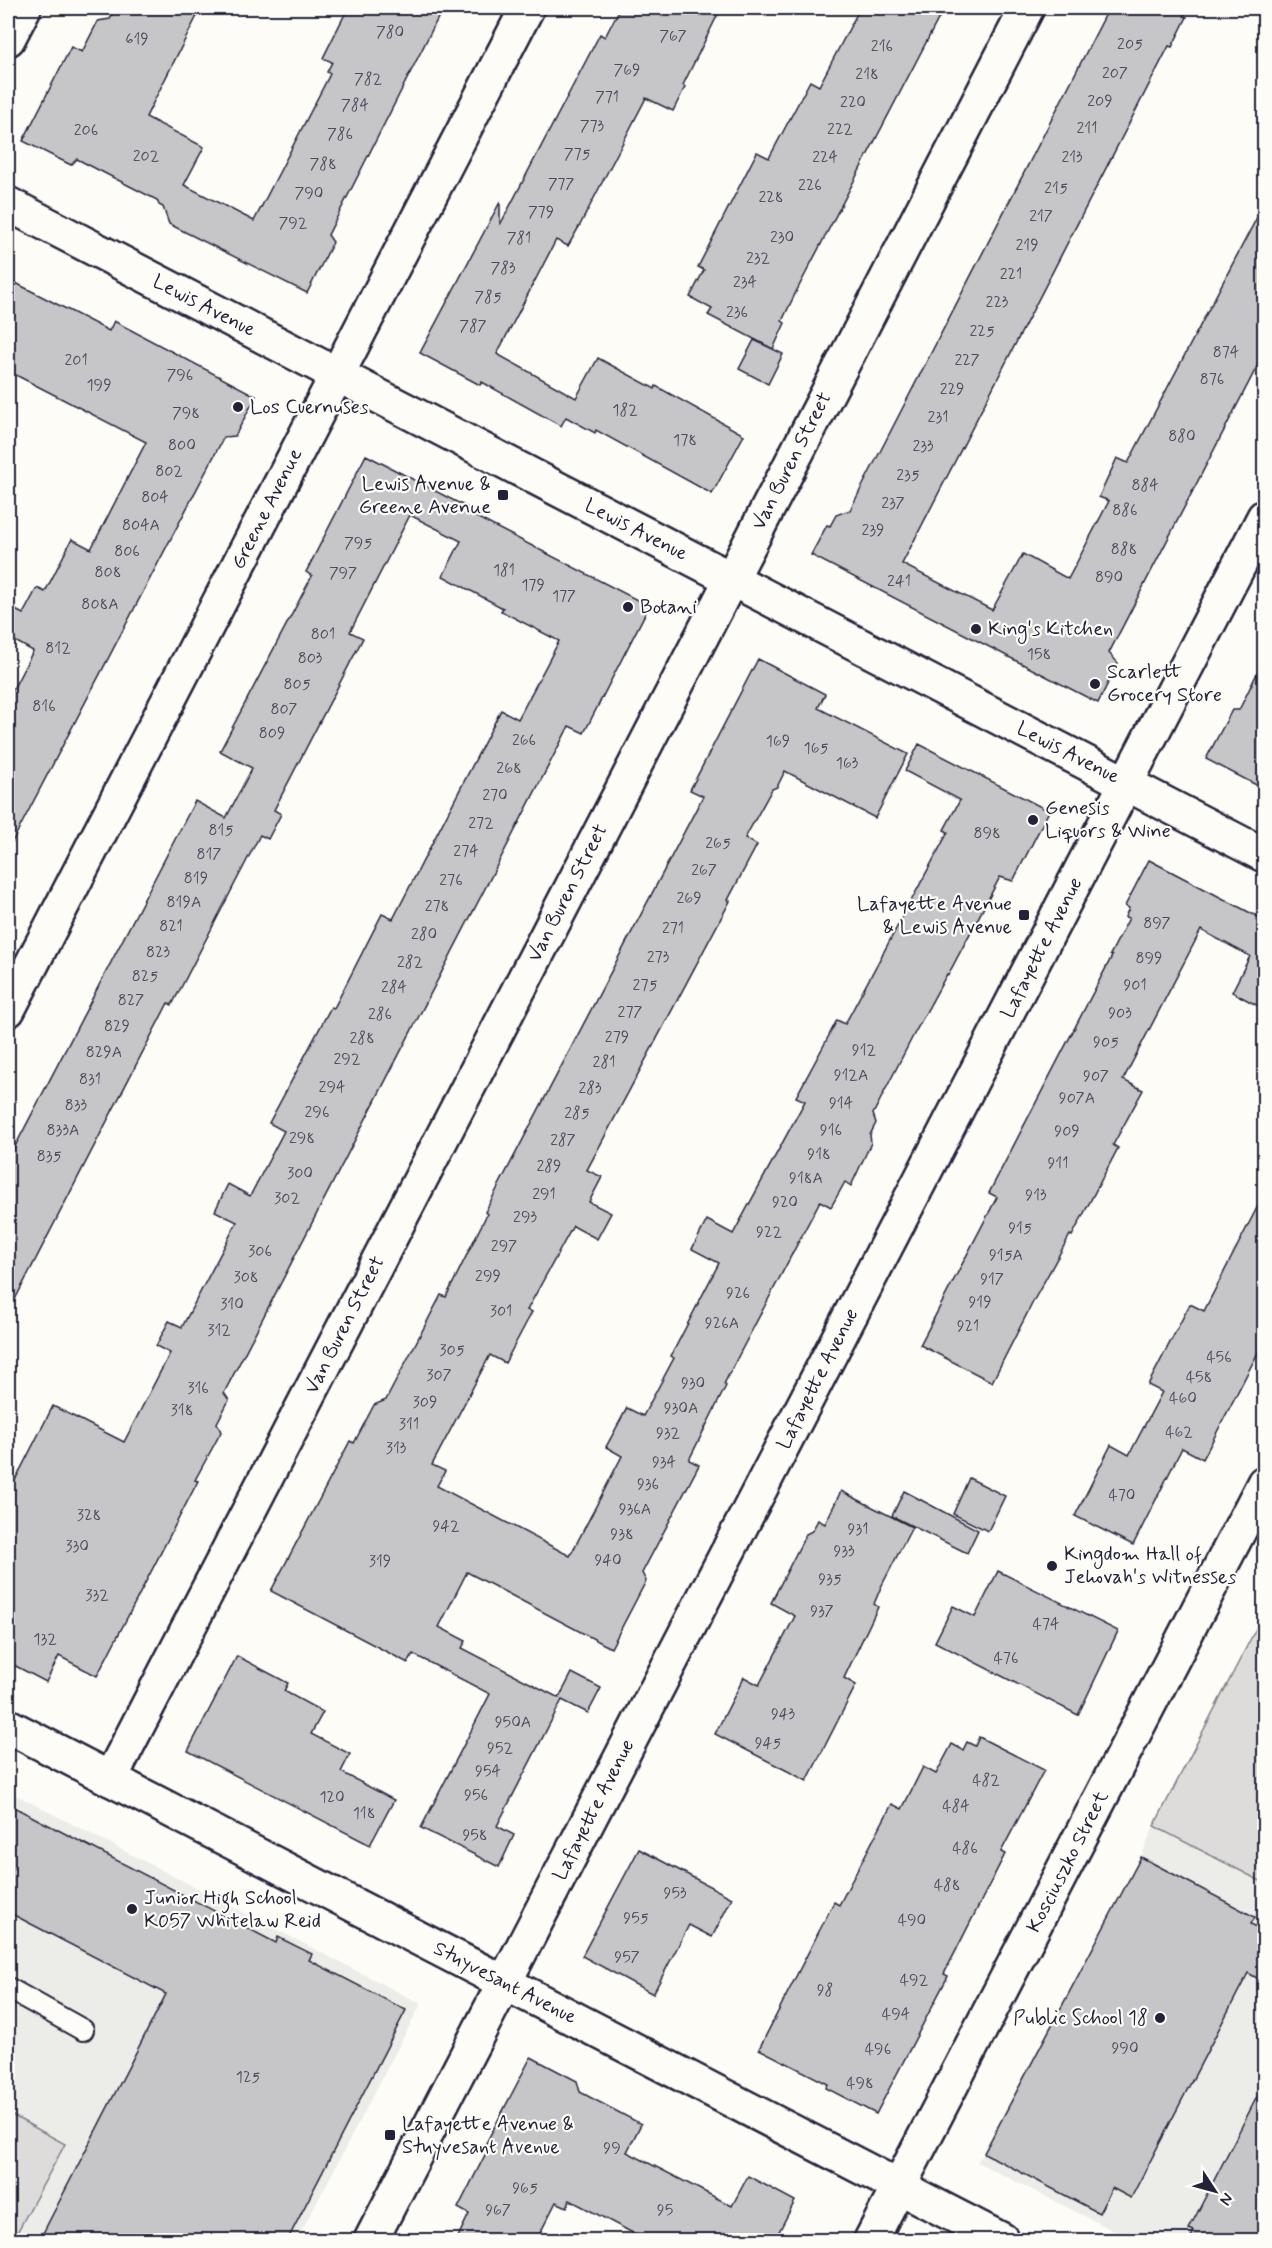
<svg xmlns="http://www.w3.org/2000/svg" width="1272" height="2248" font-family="Mynerve,sans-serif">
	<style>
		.built { fill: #ecece9 }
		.green { fill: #dddcdb; stroke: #807f8b; stroke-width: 1.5 }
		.building { fill: #c6c6c8; stroke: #22223b; stroke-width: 1.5 }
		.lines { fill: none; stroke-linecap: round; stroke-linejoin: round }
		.service-casing { stroke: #22223b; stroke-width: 24 }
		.minor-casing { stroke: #22223b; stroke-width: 38 }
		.service { stroke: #fdfcf7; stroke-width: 20 }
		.minor { stroke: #fdfcf7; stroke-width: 33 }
		.poi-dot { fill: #22223b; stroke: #fdfcf7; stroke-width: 2 }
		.labels { text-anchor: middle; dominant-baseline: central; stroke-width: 4.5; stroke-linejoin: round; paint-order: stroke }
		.number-label { font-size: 16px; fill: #4b4b5e }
		.street-label { font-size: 20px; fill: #22223b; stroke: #fdfcf7 }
		.poi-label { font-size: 20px; fill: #22223b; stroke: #fdfcf7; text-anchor: start }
	</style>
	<rect width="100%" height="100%" fill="#fdfcf7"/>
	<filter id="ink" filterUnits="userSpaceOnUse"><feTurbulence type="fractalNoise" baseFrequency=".0167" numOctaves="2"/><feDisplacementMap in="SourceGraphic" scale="12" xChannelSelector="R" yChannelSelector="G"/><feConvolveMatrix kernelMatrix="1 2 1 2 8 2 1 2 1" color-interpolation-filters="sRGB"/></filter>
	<g filter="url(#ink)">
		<g class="built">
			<polygon points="8,1791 421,2004 297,2240 13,2240 65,2144 8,2113"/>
			<polygon points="1154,1826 1264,1883 1264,2240 1132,2240 977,2162 984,2153 1141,1857"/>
		</g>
		<g class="green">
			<polygon points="1264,1613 1264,1883 1154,1826"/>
			<polygon points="8,2113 65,2144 13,2240 8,2240"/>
		</g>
		<g class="building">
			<polygon points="116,8 201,8 146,117 204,147 184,185 254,221 330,74 327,72 332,62 323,58 348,8 443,8 328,235 333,242 307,293 169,224 163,207 159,205 157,200 77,159 71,165 23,141 71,47 82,52 98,21 110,19"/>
			<polygon points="620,8 721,8 683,85 685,87 673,111 646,98 579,227 568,246 556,240 497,354 576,398 598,358 655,389 656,386 744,435 712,494 596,430 595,433 566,417 561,426 482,382 480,385 420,353 500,202 500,225 600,34 605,37"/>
			<polygon points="860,8 944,8 795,294 782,321 785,323 773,349 708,315 712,309 690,297 704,270 698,267 757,152 769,158 810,81 819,86"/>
			<polygon points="1109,8 1188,8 1184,16 1187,17 1172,47 1169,46 902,564 992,610 1023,554 1068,579 1109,501 1099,497 1117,458 1128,463 1264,204 1264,353 1109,653 1118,663 1098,703 811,555 827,525 830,526 836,515 850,510"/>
			<polygon points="8,279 109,331 114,321 256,396 235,436 224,437 8,850 8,699 33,651 8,637 8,606 23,614 37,588 45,592 72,539 91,549 146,442 8,371"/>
			<polygon points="754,340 783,354 768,384 739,369"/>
			<polygon points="366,455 476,512 474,516 649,606 584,733 569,726 224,1393 229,1400 217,1423 221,1432 195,1480 198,1481 97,1676 59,1656 46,1682 8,1662 8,1494 53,1406 124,1442 170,1353 156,1346 169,1321 182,1327 237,1222 215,1211 228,1184 250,1196 284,1131 269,1123 331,1007 334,1008 382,914 393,919 501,710 518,719 559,641 501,611 503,608 443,576 461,541 410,515 350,632 363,638 274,810 281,814 268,839 260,835 172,1005 168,1003 8,1313 8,1160 195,801 226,818 252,768 220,751 312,576 306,572"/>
			<polygon points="758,659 825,694 818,708 908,754 875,818 785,771 777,787 772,789 745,838 757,845 728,900 730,901 587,1170 602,1177 589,1202 611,1213 597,1239 573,1226 527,1310 532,1312 505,1363 490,1355 432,1465 445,1471 437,1486 570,1556 622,1456 606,1447 627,1408 643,1416 674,1358 671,1356 719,1263 692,1249 707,1220 733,1234 805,1101 796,1097 824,1045 837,1020 845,1024 948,832 944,830 960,800 905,771 919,744 1049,811 1013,881 1000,877 948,975 947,974 912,1038 873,1114 876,1123 870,1135 871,1143 851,1186 845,1182 831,1207 820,1201 740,1353 724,1384 726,1386 689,1460 699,1465 642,1573 646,1581 611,1648 467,1572 439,1627 466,1641 462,1648 559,1698 572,1673 601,1688 588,1713 562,1700 497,1826 514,1835 499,1867 421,1828 490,1694 413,1654 408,1663 271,1591 350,1441 354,1443 374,1405 386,1400 441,1295 446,1297 487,1214 485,1212 703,796 690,790"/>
			<polygon points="1264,659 1264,789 1206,759 1232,710 1239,710"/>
			<polygon points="1149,860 1264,920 1264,1009 1232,992 1250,956 1201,930 1123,1080 1143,1090 1113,1145 1118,1148 1072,1236 1070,1235 1034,1300 992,1382 920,1345 997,1197 989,1193 1112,956 1110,955 1129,918 1125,917 1129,908 1125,906"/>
			<polygon points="1264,1194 1264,1341 1203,1459 1182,1448 1133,1545 1075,1516 1111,1445 1129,1455 1162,1392 1148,1385 1190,1304 1204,1311"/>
			<polygon points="969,1478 1005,1496 988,1531 953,1514"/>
			<polygon points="841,1491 912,1527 881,1587 874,1604 878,1607 844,1678 856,1685 807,1781 715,1734 744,1677 759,1685 795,1616 771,1603 806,1534 812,1531 818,1520 825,1524"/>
			<polygon points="904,1491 978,1530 967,1553 892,1516"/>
			<polygon points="998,1571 1118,1631 1078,1715 935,1642 953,1606 975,1617"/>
			<polygon points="237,1656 288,1683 284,1691 323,1712 311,1734 350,1754 341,1772 394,1800 370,1845 188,1751"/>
			<polygon points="979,1737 1044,1770 1001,1852 1005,1854 944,1974 948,1976 876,2114 826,2088 828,2084 759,2049 834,1902 839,1905 892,1804 902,1809 923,1767 936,1774 952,1744 963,1750 967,1742 975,1746"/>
			<polygon points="8,1804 276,1943 278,1937 312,1954 309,1960 406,2010 287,2241 39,2241 166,1994 8,1912"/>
			<polygon points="639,1849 732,1898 712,1937 689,1925 653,1994 582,1956"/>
			<polygon points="1141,1857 1255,1917 1251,1924 1264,1931 1264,1982 1248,1973 1131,2198 1112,2188 1099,2213 984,2153"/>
			<polygon points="531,2057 577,2081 580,2092 641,2124 627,2152 732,2206 748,2176 795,2201 774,2241 648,2241 570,2200 567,2207 556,2202 536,2241 456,2241 469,2214 458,2208 487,2151 483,2149"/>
			<polygon points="1264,2083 1264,2241 1189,2241 1194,2231 1189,2229"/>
		</g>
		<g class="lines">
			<g class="service-casing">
				<polyline id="service" points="8,1988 83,2030"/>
			</g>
			<g class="minor-casing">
				<g id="minor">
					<polyline points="8,39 24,8"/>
					<polyline points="8,204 1264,855"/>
					<polyline points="8,1010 527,8"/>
					<polyline points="8,1726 1002,2240"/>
					<polyline points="110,1779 1027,8"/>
					<polyline points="371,2240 1264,517"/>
					<polyline points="871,2240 1264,1483"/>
				</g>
			</g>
			<use href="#service" class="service"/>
			<use href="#minor" class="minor"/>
		</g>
	</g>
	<g class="poi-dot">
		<circle cx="238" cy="407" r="6"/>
		<rect x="497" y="489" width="12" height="12" rx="3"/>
		<circle cx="628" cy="607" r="6"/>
		<circle cx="976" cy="629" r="6"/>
		<circle cx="1095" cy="684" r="6"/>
		<circle cx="1033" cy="820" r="6"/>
		<rect x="1018" y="909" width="12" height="12" rx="3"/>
		<circle cx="1052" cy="1566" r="6"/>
		<circle cx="132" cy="1909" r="6"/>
		<circle cx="1160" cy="2018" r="6"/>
		<rect x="384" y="2129" width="12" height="12" rx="3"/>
	</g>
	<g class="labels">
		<g class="number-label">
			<text x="390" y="32">780</text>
			<text x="673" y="36">767</text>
			<text x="137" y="39">619</text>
			<text x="1130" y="44">205</text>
			<text x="882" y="46">216</text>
			<text x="627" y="70">769</text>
			<text x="1115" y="73">207</text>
			<text x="867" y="74">218</text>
			<text x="368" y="79">782</text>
			<text x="607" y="97">771</text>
			<text x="1100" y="101">209</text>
			<text x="853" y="102">220</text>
			<text x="355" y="105">784</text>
			<text x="592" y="126">773</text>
			<text x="1087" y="128">211</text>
			<text x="840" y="129">222</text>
			<text x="86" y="130">206</text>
			<text x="340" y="134">786</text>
			<text x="577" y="154">775</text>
			<text x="146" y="156">202</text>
			<text x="825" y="157">224</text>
			<text x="1072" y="157">213</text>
			<text x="323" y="164">788</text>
			<text x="561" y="184">777</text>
			<text x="810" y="185">226</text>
			<text x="1056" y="188">215</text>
			<text x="309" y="193">790</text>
			<text x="771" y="197">228</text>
			<text x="541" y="212">779</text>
			<text x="1041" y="216">217</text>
			<text x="293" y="223">792</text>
			<text x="782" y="237">230</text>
			<text x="519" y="238">781</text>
			<text x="1027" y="245">219</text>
			<text x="758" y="258">232</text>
			<text x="503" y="268">783</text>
			<text x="1011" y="274">221</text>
			<text x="745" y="282">234</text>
			<text x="488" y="297">785</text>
			<text x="997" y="302">223</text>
			<text x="737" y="312">236</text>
			<text x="473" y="326">787</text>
			<text x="982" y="331">225</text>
			<text x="1226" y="352">874</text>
			<text x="76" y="360">201</text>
			<text x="967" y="360">227</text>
			<text x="180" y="375">796</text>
			<text x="1212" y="379">876</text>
			<text x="99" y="385">199</text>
			<text x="952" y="389">229</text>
			<text x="625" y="410">182</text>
			<text x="186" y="413">798</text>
			<text x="938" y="417">231</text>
			<text x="1182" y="436">880</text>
			<text x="685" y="440">178</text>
			<text x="182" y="445">800</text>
			<text x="923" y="446">233</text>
			<text x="169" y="471">802</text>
			<text x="908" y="475">235</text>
			<text x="1145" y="485">884</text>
			<text x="155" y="497">804</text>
			<text x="893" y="503">237</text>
			<text x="1125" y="510">886</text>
			<text x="141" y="525">804A</text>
			<text x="873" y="530">239</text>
			<text x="358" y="543">795</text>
			<text x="1124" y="549">888</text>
			<text x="127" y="551">806</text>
			<text x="504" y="570">181</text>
			<text x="108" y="572">808</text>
			<text x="343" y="573">797</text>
			<text x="1109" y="577">890</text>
			<text x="899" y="581">241</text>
			<text x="533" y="585">179</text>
			<text x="564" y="596">177</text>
			<text x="100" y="604">808A</text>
			<text x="323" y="634">801</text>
			<text x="58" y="648">812</text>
			<text x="1039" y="654">158</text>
			<text x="310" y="658">803</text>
			<text x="297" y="684">805</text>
			<text x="44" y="706">816</text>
			<text x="284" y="709">807</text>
			<text x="272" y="733">809</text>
			<text x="524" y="740">266</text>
			<text x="778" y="741">169</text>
			<text x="816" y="748">165</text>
			<text x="847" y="763">163</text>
			<text x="509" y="768">268</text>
			<text x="495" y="795">270</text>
			<text x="481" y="823">272</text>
			<text x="221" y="830">815</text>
			<text x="987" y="833">898</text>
			<text x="718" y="843">265</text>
			<text x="466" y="851">274</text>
			<text x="209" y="854">817</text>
			<text x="704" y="870">267</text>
			<text x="196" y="878">819</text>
			<text x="451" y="880">276</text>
			<text x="689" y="898">269</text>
			<text x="184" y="902">819A</text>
			<text x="437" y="906">278</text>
			<text x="1157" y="923">897</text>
			<text x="171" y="926">821</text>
			<text x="673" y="928">271</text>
			<text x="424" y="934">280</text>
			<text x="158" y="952">823</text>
			<text x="658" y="957">273</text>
			<text x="1149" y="958">899</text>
			<text x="410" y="962">282</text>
			<text x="145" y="976">825</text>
			<text x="645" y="985">275</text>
			<text x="1135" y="985">901</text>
			<text x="394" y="987">284</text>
			<text x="131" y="1000">827</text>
			<text x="630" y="1012">277</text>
			<text x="1120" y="1013">903</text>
			<text x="380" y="1014">286</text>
			<text x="117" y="1026">829</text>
			<text x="617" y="1037">279</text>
			<text x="362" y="1038">288</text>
			<text x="1106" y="1042">905</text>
			<text x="864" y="1050">912</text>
			<text x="104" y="1052">829A</text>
			<text x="347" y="1059">292</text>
			<text x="604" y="1062">281</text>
			<text x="851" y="1075">912A</text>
			<text x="1096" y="1076">907</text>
			<text x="90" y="1079">831</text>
			<text x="332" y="1087">294</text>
			<text x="590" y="1088">283</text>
			<text x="1077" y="1098">907A</text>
			<text x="841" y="1103">914</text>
			<text x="76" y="1105">833</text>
			<text x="317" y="1112">296</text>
			<text x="577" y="1113">285</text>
			<text x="63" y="1130">833A</text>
			<text x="831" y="1130">916</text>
			<text x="1067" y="1131">909</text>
			<text x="302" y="1138">298</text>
			<text x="563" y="1140">287</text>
			<text x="819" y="1154">918</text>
			<text x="49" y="1156">835</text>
			<text x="1058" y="1163">911</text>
			<text x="549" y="1166">289</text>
			<text x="300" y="1173">300</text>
			<text x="806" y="1178">918A</text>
			<text x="544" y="1194">291</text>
			<text x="1036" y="1195">913</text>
			<text x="287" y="1198">302</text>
			<text x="785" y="1202">920</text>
			<text x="525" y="1217">293</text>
			<text x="1020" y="1228">915</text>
			<text x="769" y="1232">922</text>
			<text x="504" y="1246">297</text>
			<text x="260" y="1251">306</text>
			<text x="1006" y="1255">915A</text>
			<text x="488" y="1276">299</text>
			<text x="246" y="1277">308</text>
			<text x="992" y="1279">917</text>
			<text x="738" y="1293">926</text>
			<text x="980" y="1302">919</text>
			<text x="232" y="1304">310</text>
			<text x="501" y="1311">301</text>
			<text x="722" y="1323">926A</text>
			<text x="968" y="1326">921</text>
			<text x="219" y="1330">312</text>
			<text x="452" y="1350">305</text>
			<text x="1219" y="1357">456</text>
			<text x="439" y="1375">307</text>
			<text x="1199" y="1377">458</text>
			<text x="693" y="1383">930</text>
			<text x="198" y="1388">316</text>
			<text x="1183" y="1398">460</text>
			<text x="425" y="1402">309</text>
			<text x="681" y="1408">930A</text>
			<text x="182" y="1410">318</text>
			<text x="409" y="1424">311</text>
			<text x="1179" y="1432">462</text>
			<text x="668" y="1433">932</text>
			<text x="396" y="1448">313</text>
			<text x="664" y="1462">934</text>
			<text x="648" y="1484">936</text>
			<text x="1122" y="1495">470</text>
			<text x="635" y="1509">936A</text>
			<text x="89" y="1515">328</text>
			<text x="446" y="1526">942</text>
			<text x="858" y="1529">931</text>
			<text x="622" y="1534">938</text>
			<text x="77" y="1546">330</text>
			<text x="844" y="1551">933</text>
			<text x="608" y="1560">940</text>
			<text x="380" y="1561">319</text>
			<text x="830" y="1579">935</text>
			<text x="97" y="1595">332</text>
			<text x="822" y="1611">937</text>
			<text x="1046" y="1624">474</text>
			<text x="45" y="1639">132</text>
			<text x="1006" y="1658">476</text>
			<text x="783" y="1714">943</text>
			<text x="513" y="1722">950A</text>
			<text x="768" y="1743">945</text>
			<text x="500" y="1748">952</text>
			<text x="488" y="1771">954</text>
			<text x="986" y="1780">482</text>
			<text x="476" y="1795">956</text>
			<text x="332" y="1797">120</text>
			<text x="956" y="1806">484</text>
			<text x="364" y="1813">118</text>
			<text x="475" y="1835">958</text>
			<text x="965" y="1848">486</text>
			<text x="947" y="1885">488</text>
			<text x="675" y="1893">953</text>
			<text x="636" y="1918">955</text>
			<text x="912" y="1920">490</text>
			<text x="627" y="1957">957</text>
			<text x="914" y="1980">492</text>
			<text x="825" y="1990">98</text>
			<text x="896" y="2014">494</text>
			<text x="1125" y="2048">990</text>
			<text x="878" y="2049">496</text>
			<text x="248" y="2077">125</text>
			<text x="860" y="2083">498</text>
			<text x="612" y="2148">99</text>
			<text x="525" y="2188">965</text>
			<text x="498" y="2210">967</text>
			<text x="665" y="2210">95</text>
		</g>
		<g class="street-label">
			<text transform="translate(204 306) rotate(27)">Lewis Avenue</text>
			<text transform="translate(792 461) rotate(-63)">Van Buren Street</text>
			<text transform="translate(267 509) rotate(-63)">Greene Avenue</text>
			<text transform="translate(636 530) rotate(27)">Lewis Avenue</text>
			<text transform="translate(1068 753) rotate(27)">Lewis Avenue</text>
			<text transform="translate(568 893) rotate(-63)">Van Buren Street</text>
			<text transform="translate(1042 948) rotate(-63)">Lafayette Avenue</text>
			<text transform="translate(345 1325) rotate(-63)">Van Buren Street</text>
			<text transform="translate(818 1379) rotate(-63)">Lafayette Avenue</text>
			<text transform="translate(594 1810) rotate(-63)">Lafayette Avenue</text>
			<text transform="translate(1068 1862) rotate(-63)">Kosciuszko Street</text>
			<text transform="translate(505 1983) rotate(27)">Stuyvesant Avenue</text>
		</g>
		<g class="poi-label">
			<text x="250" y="407">Los Cuernuses</text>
			<text x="491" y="484" text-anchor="end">Lewis Avenue &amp;<tspan x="491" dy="23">Greene Avenue</tspan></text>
			<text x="640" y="607">Botani</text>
			<text x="988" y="629">King's Kitchen</text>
			<text x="1107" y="672">Scarlett<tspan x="1107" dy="23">Grocery Store</tspan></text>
			<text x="1045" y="808">Genesis<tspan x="1045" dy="23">Liquors &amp; Wine</tspan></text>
			<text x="1012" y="904" text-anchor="end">Lafayette Avenue<tspan x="1012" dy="23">&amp; Lewis Avenue</tspan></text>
			<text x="1064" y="1554">Kingdom Hall of<tspan x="1064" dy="23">Jehovah's Witnesses</tspan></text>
			<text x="144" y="1898">Junior High School<tspan x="144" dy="23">K057 Whitelaw Reid</tspan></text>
			<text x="1148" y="2018" text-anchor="end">Public School 18</text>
			<text x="402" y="2124">Lafayette Avenue &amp;<tspan x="402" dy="23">Stuyvesant Avenue</tspan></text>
		</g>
	</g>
	<rect width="1272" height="2248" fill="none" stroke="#fdfcf7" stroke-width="30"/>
	<rect x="15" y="15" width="1242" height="2218" fill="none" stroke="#22223b" stroke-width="2" filter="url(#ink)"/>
	<g transform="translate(1215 2191) rotate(126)" stroke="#fdfcf7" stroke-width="4.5" paint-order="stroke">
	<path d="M0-4.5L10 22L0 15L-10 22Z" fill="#22223b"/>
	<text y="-9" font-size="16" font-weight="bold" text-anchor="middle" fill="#22223b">N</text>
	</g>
</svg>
